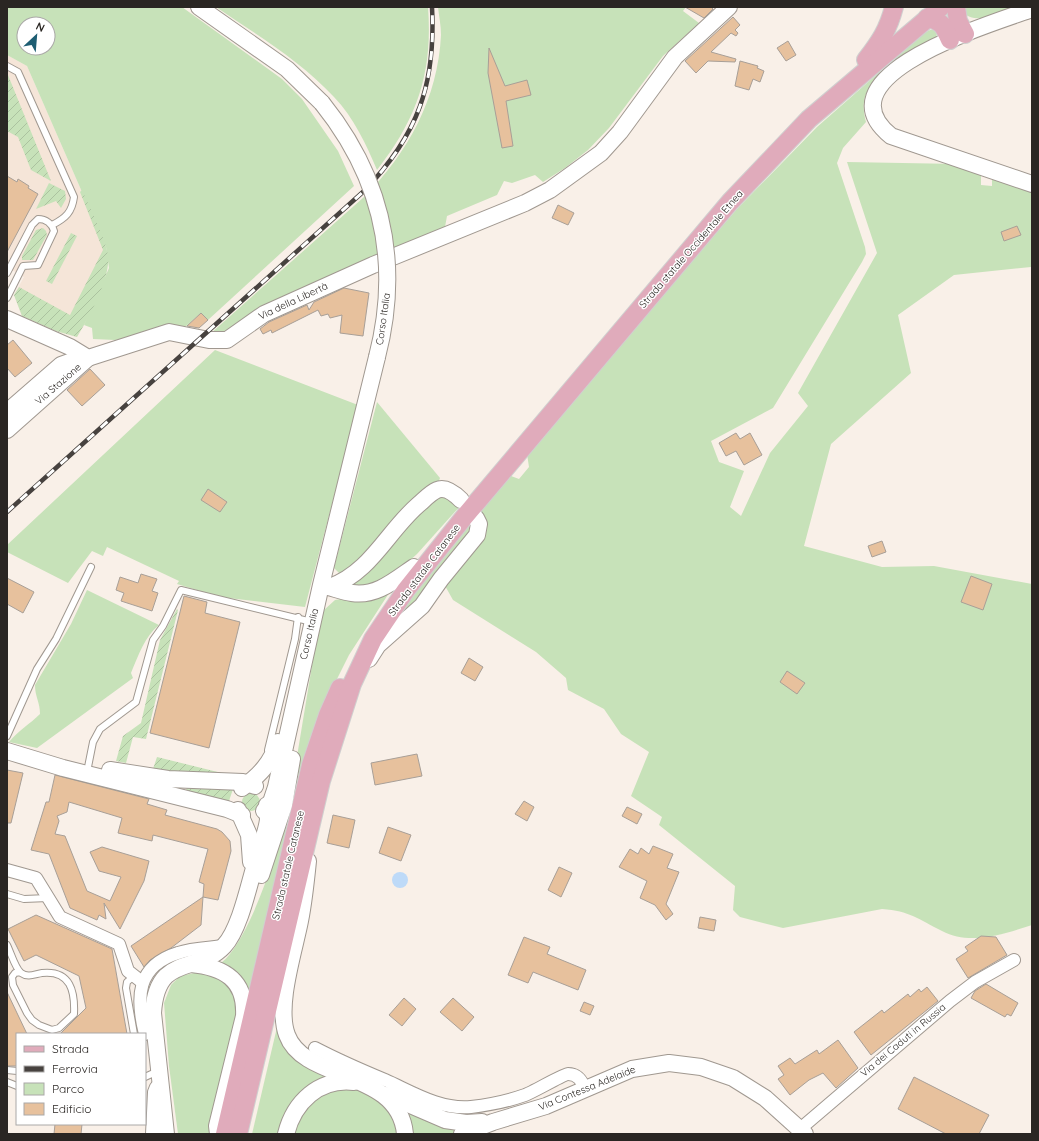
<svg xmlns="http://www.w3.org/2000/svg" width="1039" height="1141" font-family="Quicksand,sans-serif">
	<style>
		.built { fill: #f5e5d8 }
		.green { fill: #c7e2b9; fill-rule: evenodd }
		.garden { fill: url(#garden-furrows) }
		.water { fill: #bedaf8 }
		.building { fill: #e7c19d; stroke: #a89f97 }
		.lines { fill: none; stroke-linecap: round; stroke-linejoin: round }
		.lane-casing { stroke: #a09890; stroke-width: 8 }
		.street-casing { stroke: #a09890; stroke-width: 14 }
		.secondary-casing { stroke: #a09890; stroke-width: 18 }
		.primary-casing { stroke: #d0cfcf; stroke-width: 20 }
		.lane { stroke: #fff; stroke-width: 6 }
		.street { stroke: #fff; stroke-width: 12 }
		.secondary { stroke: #fff; stroke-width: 16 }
		.primary { stroke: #e0abbb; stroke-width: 18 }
		.rail-casing { stroke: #47423f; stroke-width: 4.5 }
		.rail { stroke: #fff; stroke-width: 3; stroke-dasharray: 9; stroke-linecap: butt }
		.secondary-bridge-casing { stroke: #a09890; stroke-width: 18; stroke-linecap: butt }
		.secondary-bridge { stroke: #fff; stroke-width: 16 }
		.labels { text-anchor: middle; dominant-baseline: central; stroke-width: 3; stroke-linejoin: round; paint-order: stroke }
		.street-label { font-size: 10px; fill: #2a2623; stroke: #fff }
	</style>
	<defs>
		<pattern id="garden-furrows" width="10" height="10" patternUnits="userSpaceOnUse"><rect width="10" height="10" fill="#c7e2b9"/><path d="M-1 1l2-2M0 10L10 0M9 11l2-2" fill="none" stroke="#abc29f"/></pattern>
	</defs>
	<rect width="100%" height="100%" fill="#f9f0e8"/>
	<polygon class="built" points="7,55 27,66 106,247 84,325 77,337 56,331 22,316 14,295 24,277 7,267"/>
	<g class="green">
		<path d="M7,7H182L282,79L302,99L338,151L354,186L208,320L201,313L184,328L115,340L93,339L92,328L84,325L109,268L106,247L27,66L7,55ZM24,24H48V48H24Z"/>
		<path d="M216,7H428C433,73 417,119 377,170C366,144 354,118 334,97C301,61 257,35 216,7Z"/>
		<path d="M438,7H686L683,11L699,23L663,56L609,128L588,150L565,168L543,182L535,175L512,183L504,181L497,195L447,216L445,227C385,254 323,279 263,307C246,316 229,334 210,334L364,197C408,153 438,98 441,35C441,26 439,16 438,7Z"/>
		<path d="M965,7H1013C999,12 978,25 965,14Z"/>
		<path d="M930,30H934L937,33L936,38C924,46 912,54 900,62C876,78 857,90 866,122L843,148L837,163L865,247L866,254L862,262L773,408L711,441L719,462L744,471L730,507L741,516L770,453L808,406L798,393L877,253L847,162L958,164L981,173V185L992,186V178L1032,193L1031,267L954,275L898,315L911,373L831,444L804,546L882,567L934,566L1032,584V925C1004,934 970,946 942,931C918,919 910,911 882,909L783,928L740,917L733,910L735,886L659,825L662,817L631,796L649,752L621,734L604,709L568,690L566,678L536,652L453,600L444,584L479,513L511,476L519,479L529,467L527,454L737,209L817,127L924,33Z"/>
		<polygon points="215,350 358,405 305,607 220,597 177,584 179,581 107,547 103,556 92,551 68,583 7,552 7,545"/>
		<polygon points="377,402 440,478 438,483 363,563 341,575 334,568"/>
		<polygon points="444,493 461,505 417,554 390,578 354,589 350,584 406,521"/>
		<polygon points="472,520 475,525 429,590 386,632 416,585"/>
		<path d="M87,590L159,625C145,636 138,656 131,673L133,678L37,748L9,742C19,730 30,724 40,714C40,702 35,697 35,685L71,624Z"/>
		<path d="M391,590L349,655L327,699L310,738L300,776L248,997L238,975L221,963C250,940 278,849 288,811L319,623L324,610L335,600Z"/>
		<polygon points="204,971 215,974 234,988 239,1015 212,1134 178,1134 169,1066 164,1003 171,985 180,976"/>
		<polygon points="278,1023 331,1076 281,1134 252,1134"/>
		<polygon points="345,1086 368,1092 393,1115 400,1134 291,1134 311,1098"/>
		<polygon points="402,1107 464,1129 453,1134 410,1134"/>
	</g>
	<g class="garden">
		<polygon points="8,75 51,181 31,170 18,137 7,131"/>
		<polygon points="49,183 65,191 66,199 61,208 56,201 36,209"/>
		<path d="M82,190C90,208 105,237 108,255C111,278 89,317 77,337L56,331L22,316L14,295L19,287L70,315L103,250L80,192Z"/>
		<polygon points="43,228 46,231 47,235 33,260 22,260 22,256 36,230"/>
		<polygon points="71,233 77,236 52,284 46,281"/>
		<polygon points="177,609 178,610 146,739 133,737 126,763 116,761 123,736 141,723 160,640"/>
		<polygon points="157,757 238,777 168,773 153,769"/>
		<polygon points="187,784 234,786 228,804 186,792"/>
		<circle cx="251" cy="802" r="9"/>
	</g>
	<circle class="water" cx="400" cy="880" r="8"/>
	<g class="building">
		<polygon points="685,7 711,7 713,9 704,18"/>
		<polygon points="733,17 740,25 735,30 738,33 736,36 731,33 711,52 736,59 735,62 708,61 696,73 685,61"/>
		<polygon points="788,41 796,55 786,61 777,48"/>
		<polygon points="489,48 505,86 527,80 531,95 506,101 513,146 502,148 488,73"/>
		<polygon points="740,61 758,66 757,68 764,71 760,82 753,79 749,90 735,86"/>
		<polygon points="7,176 17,182 18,179 29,186 28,188 38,194 7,252"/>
		<polygon points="558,205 574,213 568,225 552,218"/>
		<polygon points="1017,226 1021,235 1004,241 1001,232"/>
		<polygon points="344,288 369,293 363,336 340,333 342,315 330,318 328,314 321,316 318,310 272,333 271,330 263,334 260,329 269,322 307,305 309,310 314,302"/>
		<polygon points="201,313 208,320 199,328 187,326"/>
		<polygon points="13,340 32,363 15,377 7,368 7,345"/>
		<polygon points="90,369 105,385 82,406 67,390"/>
		<polygon points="736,433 740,439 750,433 762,455 744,465 736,451 726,456 719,443"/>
		<polygon points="208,489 227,502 220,512 201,500"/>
		<polygon points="882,541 886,552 872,557 868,546"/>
		<polygon points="141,574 157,579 152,591 158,593 152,611 121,601 124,593 116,590 120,577 138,583"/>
		<polygon points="971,576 992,584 983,610 961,602"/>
		<polygon points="7,578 34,592 23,613 7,604"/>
		<polygon points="184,596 207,602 205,613 240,622 209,748 150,733"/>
		<polygon points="469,658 483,667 475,681 461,673"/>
		<polygon points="787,671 805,683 797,694 780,682"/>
		<polygon points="417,754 422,776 375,785 371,763"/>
		<polygon points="7,770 23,773 11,823 7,823"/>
		<polygon points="55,775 149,799 147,804 167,810 165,815 217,829 222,832 230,841 231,851 218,900 203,897 204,884 199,882 208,849 153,835 152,841 118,833 122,818 69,802 67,812 57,816 59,821 55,834 65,836 87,891 110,901 121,877 99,871 90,852 102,847 149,861 144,881 120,929 104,903 106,919 99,915 97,920 70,908 49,854 31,850 46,802 49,802"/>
		<polygon points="524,801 534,807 527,821 515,814"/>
		<polygon points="627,807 642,814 637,824 622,816"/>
		<polygon points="333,815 355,820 349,848 327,843"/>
		<polygon points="388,827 411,835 401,861 379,853"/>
		<polygon points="653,846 673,854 667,868 679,872 666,904 673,914 666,920 655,905 640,898 647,881 619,867 630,849 638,854 641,848 649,854"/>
		<polygon points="559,867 572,873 561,897 548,890"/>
		<polygon points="203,897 201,925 171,948 150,960 144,967 131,946"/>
		<polygon points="36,915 112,949 127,1034 60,1034 86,1008 79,976 36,955 24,961 8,929"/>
		<polygon points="700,917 716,920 714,931 698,928"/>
		<polygon points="981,936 996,937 1007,955 968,978 956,959 968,951 965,947"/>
		<polygon points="524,937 550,947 547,954 586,970 578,990 533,972 528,983 508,975"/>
		<polygon points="986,984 1018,1003 1011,1016 1007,1014 1005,1017 971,998 975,991"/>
		<polygon points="927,987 938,1001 871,1055 854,1032 882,1010 884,1013 908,994 910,997 919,989 921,992"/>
		<polygon points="7,992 27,1034 17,1034 17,1066 7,1066"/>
		<polygon points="404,998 416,1009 402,1026 389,1015"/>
		<polygon points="453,998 474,1017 462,1031 440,1012"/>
		<polygon points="584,1002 594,1006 590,1015 580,1011"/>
		<polygon points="838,1040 858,1068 836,1088 823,1073 809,1080 790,1095 778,1079 784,1075 778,1066 790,1058 795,1064 817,1050 819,1054"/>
		<polygon points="914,1077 989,1115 979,1134 946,1134 898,1109"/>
		<polygon points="55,1124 82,1124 81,1134 54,1134"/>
	</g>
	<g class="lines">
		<g class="lane-casing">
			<g id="lane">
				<path d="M7,66L18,72L74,197C72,212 66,218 52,225"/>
				<path d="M7,273L32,225L38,219C46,219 52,224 54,231L38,265L23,266L7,298"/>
				<polyline points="7,736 37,669 56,639 91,567"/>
				<polyline points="268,750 295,639 298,617"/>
				<polyline points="88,767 93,742 100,729 136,702 153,640 163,626 181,590 312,622"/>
				<polyline points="7,894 24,899 48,898"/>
				<path d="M7,945C11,953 15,968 21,973C28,978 35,974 42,973C71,970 75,992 74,1014L59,1028L52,1030L39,1025L32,1020L27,1013L13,985L12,977L15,973L20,972"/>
				<polyline points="134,1034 126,988 127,982 134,976"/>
				<polyline points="7,1070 17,1071"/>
				<polyline points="145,1077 158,1071"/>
				<polyline points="7,1082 17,1086"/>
			</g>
		</g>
		<g class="street-casing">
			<g id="street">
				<polyline points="7,870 36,878 60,917 119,944 128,971 142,982"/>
				<path d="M145,1034C136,998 136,966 178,953C192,948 208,948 224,946"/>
				<path d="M315,1048C338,1060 361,1070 385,1080C412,1092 440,1110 471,1107C488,1105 508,1101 525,1095C533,1092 564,1074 568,1074C578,1074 582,1081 585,1089"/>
				<polyline points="800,1129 950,1001 975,982 1014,960"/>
				<polyline points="152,1134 154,1092 156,1087 160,1086"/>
			</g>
		</g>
		<g class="secondary-casing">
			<g id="secondary">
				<polyline points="199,7 287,69 322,103"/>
				<path d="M1032,9C994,23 816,75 891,136L1032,184"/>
				<polyline points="7,319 70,347 88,358 169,332 209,340 227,340 264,314 373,265 525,203 550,190 601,153 620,132 675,57 729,7"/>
				<polyline points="7,412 61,365 72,361 85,359"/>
				<polyline points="7,430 88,358"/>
				<path d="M328,587C336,589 344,592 352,593C376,597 395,580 414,567"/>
				<path d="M330,587C371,572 387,532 418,505C424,500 430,493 437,490C446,486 455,494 461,500"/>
				<polyline points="369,659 378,645 422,606 441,579 477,535 479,524 476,518"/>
				<polyline points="7,751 63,768 227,809 242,815"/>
				<polyline points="110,770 168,779 243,782 255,786"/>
				<path d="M242,788C260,775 271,763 278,742"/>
				<polyline points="238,810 249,835 251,862"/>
				<polyline points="264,811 271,802 276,787 321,585 377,357"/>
				<path d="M308,861C306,881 304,901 300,921C294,952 276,1006 287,1035C304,1082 399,1069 405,1134"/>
				<polyline points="261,875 284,805 292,759"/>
				<path d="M191,964C223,967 246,979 244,1016L217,1126L218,1134"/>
				<polyline points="387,1095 445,1120 466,1123 482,1122"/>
				<path d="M166,1134L153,1013C157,952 197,975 224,946C240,929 249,884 256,861C260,848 266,834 268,820C268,815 267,810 267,805"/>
				<path d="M286,1134C294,1102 319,1078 354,1082"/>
				<polyline points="462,1134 493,1122 546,1106 632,1069 669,1063 701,1067 733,1078 765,1098 805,1134"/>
			</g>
		</g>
		<g class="primary-casing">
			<g id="primary">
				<polyline points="956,7 958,21 965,34"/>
				<path d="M927,18C942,21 944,26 950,40"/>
				<path d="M866,60C880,42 888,30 894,7"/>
				<polyline points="225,1134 311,765 328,715 340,688"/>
				<polyline points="238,1134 321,781 352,684 373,639 406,590 465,516 730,202 809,119 941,7"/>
			</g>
		</g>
		<use href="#lane" class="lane"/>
		<use href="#street" class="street"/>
		<use href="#secondary" class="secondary"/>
		<use href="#primary" class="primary"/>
		<g class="rail-casing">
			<path id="rail" d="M7,512L364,191C418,135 436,84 432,7"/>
		</g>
		<use href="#rail" class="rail"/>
		<g class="secondary-bridge-casing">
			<path id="secondary-bridge" d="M322,103C383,179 401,264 377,357"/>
		</g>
		<use href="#secondary-bridge" class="secondary-bridge"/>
	</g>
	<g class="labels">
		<g class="street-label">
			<text transform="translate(691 249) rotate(-49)">Strada statale Occidentale Etnea</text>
			<text transform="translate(293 301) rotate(-25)">Via della Libertà</text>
			<text transform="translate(383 319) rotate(-82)">Corso Italia</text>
			<text transform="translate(58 384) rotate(-41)">Via Stazione</text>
			<text transform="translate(424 570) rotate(-53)">Strada statale Catanese</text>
			<text transform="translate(309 634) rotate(-77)">Corso Italia</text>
			<text transform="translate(288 865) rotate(-77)">Strada statale Catanese</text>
			<text transform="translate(903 1040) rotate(-40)">Via dei Caduti in Russia</text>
			<text transform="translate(587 1088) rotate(-22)">Via Contessa Adelaide</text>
		</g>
	</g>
	<rect width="1039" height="1141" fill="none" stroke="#2a2623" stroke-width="16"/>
	<rect x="16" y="1033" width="130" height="92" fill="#ffffff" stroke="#aaa8a7"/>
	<rect x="24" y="1046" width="20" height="6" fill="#e0abbb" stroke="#aaa8a7"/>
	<text x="52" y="1053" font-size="12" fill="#2a2623">Strada</text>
	<rect x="24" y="1066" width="20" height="6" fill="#47423f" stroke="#aaa8a7"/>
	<text x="52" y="1073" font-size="12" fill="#2a2623">Ferrovia</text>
	<rect x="24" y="1083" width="20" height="12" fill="#c7e2b9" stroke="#aaa8a7"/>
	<text x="52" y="1093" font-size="12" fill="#2a2623">Parco</text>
	<rect x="24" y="1103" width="20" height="12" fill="#e7c19d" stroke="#aaa8a7"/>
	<text x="52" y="1113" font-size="12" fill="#2a2623">Edificio</text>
	<g transform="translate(36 36) rotate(26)"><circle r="19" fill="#ffffff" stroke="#aaa8a7"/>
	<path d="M0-3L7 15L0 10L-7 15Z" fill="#1e5e73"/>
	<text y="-6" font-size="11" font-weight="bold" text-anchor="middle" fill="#2a2623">N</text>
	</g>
</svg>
